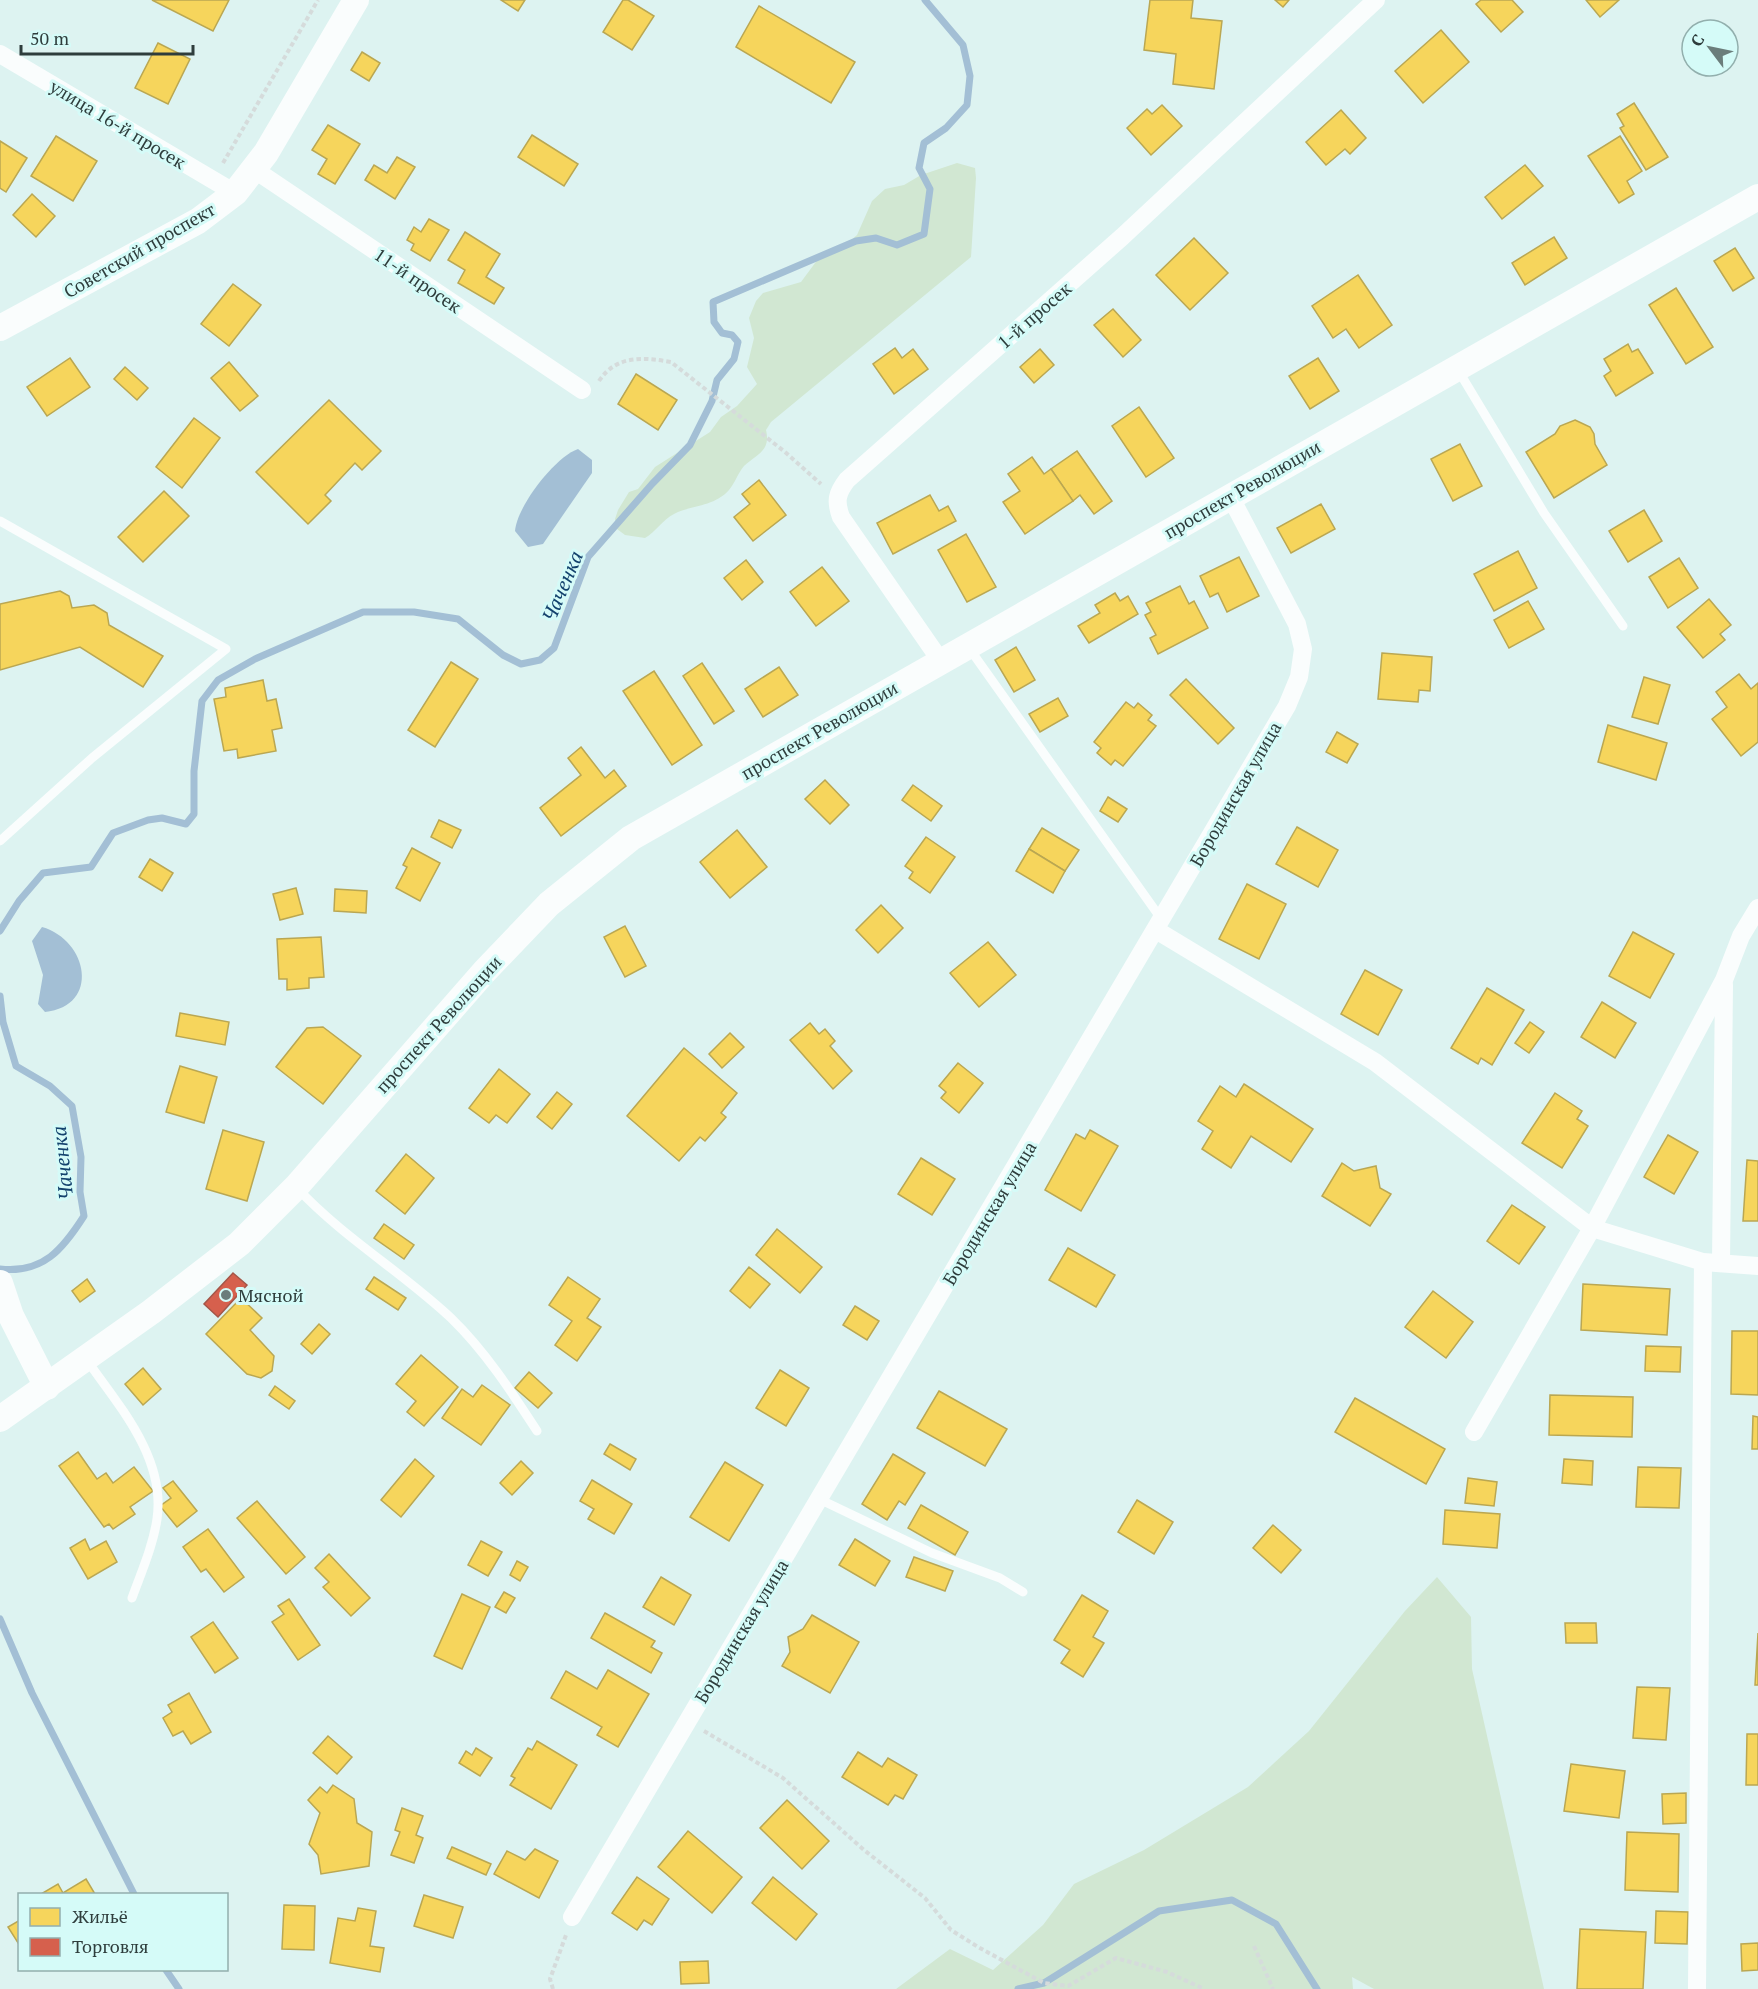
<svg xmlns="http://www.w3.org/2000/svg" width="1758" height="1989" font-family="'PT Serif',serif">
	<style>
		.green { fill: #d1e7d2 }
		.water { fill: #a3bfd5 }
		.homes { fill: #f6d55c; stroke: #baa752; stroke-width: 1.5 }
		.shops { fill: #d6604d; stroke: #a45648; stroke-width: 1.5 }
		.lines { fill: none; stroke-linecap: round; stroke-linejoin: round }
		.stream { stroke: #a3bfd5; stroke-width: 7 }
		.path { stroke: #d5dbdb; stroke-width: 4; stroke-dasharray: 4.5 3; stroke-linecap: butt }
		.lane { stroke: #fafdfd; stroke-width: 9 }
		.street { stroke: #fafdfd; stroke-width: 18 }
		.secondary { stroke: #fafdfd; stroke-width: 26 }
		.poi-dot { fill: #6b7d7b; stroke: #d5fbf8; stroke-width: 2 }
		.labels { text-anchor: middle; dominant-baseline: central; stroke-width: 6; stroke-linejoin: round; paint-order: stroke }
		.street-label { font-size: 18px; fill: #2e3d3c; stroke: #d5fbf8 }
		.poi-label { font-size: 18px; fill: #2e3d3c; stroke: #d5fbf8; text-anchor: start }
		.water-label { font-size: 20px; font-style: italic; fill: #13426d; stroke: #d5fbf8 }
	</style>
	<rect width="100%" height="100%" fill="#ddf3f1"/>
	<g class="green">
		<path d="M957,163L975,168L976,178L971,257L771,422L766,430C771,451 757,454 744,466C738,473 735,483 729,490C714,507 691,505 674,514C662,520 656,532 645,538L625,535L617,529L615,519L618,510L629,492L638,489L655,467L710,432L721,417L737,406L757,384L747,367L754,338L749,318L756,301L763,293L801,282L818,259L850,241L857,235L872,201L885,189L904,185L921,175Z"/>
		<polygon points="1437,1577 1471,1617 1472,1669 1544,1989 1374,1989 1352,1977 1353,1989 896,1989 950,1949 993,1970 1043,1925 1074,1884 1144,1850 1248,1787 1309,1731 1405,1611"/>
	</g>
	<g class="water">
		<path d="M578,449L592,460V473L543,544L528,547L515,531C517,506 555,457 578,449Z"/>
		<path d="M42,927C88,940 101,1006 45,1012L38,1004L43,975L32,941Z"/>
	</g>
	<g class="homes">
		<polygon points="152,0 229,0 213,31"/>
		<polygon points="501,0 525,0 518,11"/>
		<polygon points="623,0 628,0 654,16 632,50 603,32"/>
		<polygon points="1150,0 1193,0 1191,18 1222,21 1214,89 1173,84 1176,54 1144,50"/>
		<polygon points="1275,0 1289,0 1283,7"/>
		<polygon points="1481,0 1512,0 1523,12 1501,32 1476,4"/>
		<polygon points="1586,0 1619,0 1600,17"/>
		<polygon points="759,6 855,62 831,103 736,47"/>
		<polygon points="1441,30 1469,62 1423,103 1395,71"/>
		<polygon points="158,43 190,59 168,104 135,88"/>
		<polygon points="362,52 380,63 369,81 351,70"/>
		<polygon points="1634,103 1668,157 1646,170 1620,128 1624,126 1617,114"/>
		<polygon points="1162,105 1182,126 1151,155 1127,128 1147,109 1152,114"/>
		<polygon points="1341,110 1366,138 1350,154 1345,149 1326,165 1306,142"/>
		<polygon points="328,125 360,144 335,184 318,174 327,159 312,150"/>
		<polygon points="532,135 578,164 564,186 518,157"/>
		<polygon points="56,136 97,161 73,201 31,176"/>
		<polygon points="1620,136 1642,171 1627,181 1634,194 1619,203 1588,156"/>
		<polygon points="0,141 27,158 6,192 0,188"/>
		<polygon points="397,157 415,167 395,199 365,180 374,165 387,173"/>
		<polygon points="1525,165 1543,186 1502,219 1485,197"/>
		<polygon points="32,194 55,216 36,237 13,215"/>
		<polygon points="429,219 449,230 430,261 411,250 414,244 407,240 414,227 421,232"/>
		<polygon points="465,232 500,254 486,277 504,288 494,304 458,283 465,270 448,260"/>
		<polygon points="1554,237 1567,258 1525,285 1512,263"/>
		<polygon points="1194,238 1228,273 1190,310 1156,275"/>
		<polygon points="1735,248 1754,278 1733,291 1714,261"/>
		<polygon points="1358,275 1392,325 1359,348 1346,329 1333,338 1312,306"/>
		<polygon points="233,284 261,305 229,346 201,324"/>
		<polygon points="1676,288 1713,347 1686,364 1649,305"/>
		<polygon points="1113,309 1141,340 1123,357 1094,325"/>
		<polygon points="1628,344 1632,352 1638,349 1653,373 1616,396 1604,376 1611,371 1604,359"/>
		<polygon points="895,348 902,358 913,349 928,369 894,394 873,364"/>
		<polygon points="1040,349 1054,365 1034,383 1020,367"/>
		<polygon points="70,358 90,387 47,416 27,387"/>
		<polygon points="1318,358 1339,391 1310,409 1289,376"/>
		<polygon points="229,362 258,396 240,411 211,378"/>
		<polygon points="125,367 148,388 137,400 114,379"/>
		<polygon points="636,374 677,400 658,430 618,404"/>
		<polygon points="329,400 381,451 362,470 355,463 325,495 331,501 308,524 256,472"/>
		<polygon points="1139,407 1174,458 1146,477 1112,426"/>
		<polygon points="194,418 220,438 182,488 156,467"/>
		<polygon points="1575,420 1590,427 1594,434 1595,444 1607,465 1554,498 1526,452 1555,434 1560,426"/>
		<polygon points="1460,444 1482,486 1453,501 1431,459"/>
		<polygon points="1077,451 1112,501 1094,514 1080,495 1073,501 1051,469"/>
		<polygon points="1032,457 1044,474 1051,469 1073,501 1025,534 1003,502 1020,491 1008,474"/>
		<polygon points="759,480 786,515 753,541 734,517 750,504 742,494"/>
		<polygon points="164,491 189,516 143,562 118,537"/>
		<polygon points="930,495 939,511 948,506 956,521 893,554 877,523"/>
		<polygon points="1321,504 1335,529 1291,553 1277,528"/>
		<polygon points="1644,510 1662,541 1628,562 1609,531"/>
		<polygon points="966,534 996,587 967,602 938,550"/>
		<polygon points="1518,551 1537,588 1494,611 1474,574"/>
		<polygon points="1239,557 1259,596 1227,612 1218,593 1210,597 1200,576"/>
		<polygon points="1679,558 1698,588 1668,608 1649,577"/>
		<polygon points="746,560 763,582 742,600 724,578"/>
		<polygon points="822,567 849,601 816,626 790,592"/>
		<polygon points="1180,586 1189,604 1194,601 1208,628 1158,654 1150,638 1156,635 1145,615 1151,612 1146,603"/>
		<polygon points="60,591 69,596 72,608 94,605 107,613 109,625 163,656 143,687 80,647 0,670 0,604"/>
		<polygon points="1115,593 1120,601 1128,596 1138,614 1089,643 1078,626 1100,613 1095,605"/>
		<polygon points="1709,599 1731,625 1720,634 1725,640 1703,658 1677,627"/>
		<polygon points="1528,601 1544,629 1509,648 1494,620"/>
		<polygon points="1016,647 1035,680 1014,692 995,660"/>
		<polygon points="1382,653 1432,657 1430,691 1419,690 1418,702 1378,699"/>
		<polygon points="451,662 478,679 435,747 408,730"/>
		<polygon points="702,663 734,711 714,724 683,676"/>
		<polygon points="779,667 798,695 763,717 745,689"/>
		<polygon points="654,671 702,745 672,765 623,691"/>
		<polygon points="1739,674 1751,689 1758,683 1758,742 1741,756 1712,719 1727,707 1716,692"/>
		<polygon points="1644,677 1670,685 1658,724 1632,717"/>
		<polygon points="1186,679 1234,728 1218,744 1170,695"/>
		<polygon points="263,680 267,701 276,699 282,728 272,730 276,751 238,758 237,749 224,751 214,699 226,697 225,688"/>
		<polygon points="1058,698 1068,716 1040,732 1029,714"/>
		<polygon points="1126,702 1134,708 1138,703 1152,715 1148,720 1156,726 1123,766 1115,760 1111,765 1097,753 1101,748 1094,742"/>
		<polygon points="1608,725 1667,743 1656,780 1598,762"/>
		<polygon points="1337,732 1358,744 1347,763 1326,752"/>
		<polygon points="581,747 605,778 614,770 626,786 561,836 540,808 581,775 568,758"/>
		<polygon points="825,780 849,805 830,824 805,799"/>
		<polygon points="913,785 942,806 931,821 902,800"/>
		<polygon points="1108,797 1127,809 1118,822 1100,811"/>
		<polygon points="439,820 461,830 452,848 431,837"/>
		<polygon points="1297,827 1338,850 1318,887 1276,864"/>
		<polygon points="1042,828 1079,850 1065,871 1029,849"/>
		<polygon points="737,830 767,867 730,898 700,862"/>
		<polygon points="926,837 955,857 930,893 909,878 913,872 905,866"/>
		<polygon points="412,848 440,863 420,901 396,888 407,867 403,865"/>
		<polygon points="1029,849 1065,871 1053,893 1016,871"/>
		<polygon points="150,859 173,873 162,891 139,877"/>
		<polygon points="1247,884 1286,904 1259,959 1219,939"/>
		<polygon points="296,888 303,914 280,920 273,894"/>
		<polygon points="335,889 367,891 366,913 334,911"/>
		<polygon points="881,905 903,928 878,953 856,930"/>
		<polygon points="625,926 646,966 625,977 604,937"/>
		<polygon points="1633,932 1674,954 1650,998 1609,976"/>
		<polygon points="321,937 324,977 309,978 309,988 287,990 287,979 279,979 277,939"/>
		<polygon points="988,942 1016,975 979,1007 950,973"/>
		<polygon points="1365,970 1402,990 1378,1035 1341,1014"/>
		<polygon points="1487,988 1524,1010 1492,1065 1481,1058 1478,1064 1451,1048"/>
		<polygon points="1602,1002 1636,1023 1615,1058 1581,1037"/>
		<polygon points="180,1013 229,1022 225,1045 176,1036"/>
		<polygon points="1530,1022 1544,1032 1529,1053 1515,1043"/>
		<polygon points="810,1023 819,1034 825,1029 835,1041 830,1046 852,1071 833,1089 790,1040"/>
		<polygon points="323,1027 361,1056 323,1104 276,1067 307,1028"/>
		<polygon points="730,1033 744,1047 722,1068 709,1054"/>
		<polygon points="684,1048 737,1093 721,1113 726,1117 705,1141 700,1137 679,1161 627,1116"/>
		<polygon points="958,1063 983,1083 959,1113 941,1098 946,1092 939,1086"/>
		<polygon points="180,1066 217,1077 204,1123 166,1112"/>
		<polygon points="499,1069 530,1094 507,1123 496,1115 489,1123 469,1108"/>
		<polygon points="1244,1084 1313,1129 1291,1162 1251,1136 1231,1168 1202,1149 1213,1131 1198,1121 1220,1086 1236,1097"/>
		<polygon points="557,1092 572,1104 552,1129 537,1117"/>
		<polygon points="1555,1093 1582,1111 1577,1119 1588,1126 1562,1168 1522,1143"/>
		<polygon points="223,1130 264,1142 247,1201 206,1189"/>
		<polygon points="1090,1130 1118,1146 1081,1211 1045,1190 1076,1134 1085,1139"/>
		<polygon points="1668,1135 1698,1152 1674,1194 1644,1177"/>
		<polygon points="406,1154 434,1178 405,1214 376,1191"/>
		<polygon points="921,1158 955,1179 932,1215 898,1194"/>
		<polygon points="1747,1160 1758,1161 1758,1221 1743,1221"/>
		<polygon points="1342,1163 1354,1171 1376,1166 1380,1188 1391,1194 1370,1226 1322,1196"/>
		<polygon points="1512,1205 1545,1227 1519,1264 1487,1241"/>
		<polygon points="384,1224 414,1245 404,1259 374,1238"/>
		<polygon points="777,1229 822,1267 800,1293 756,1255"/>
		<polygon points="1068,1248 1115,1275 1096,1307 1049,1280"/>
		<polygon points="749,1267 770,1284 750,1308 730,1291"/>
		<polygon points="374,1277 406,1298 398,1310 366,1289"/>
		<polygon points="568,1277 600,1299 587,1318 601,1327 577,1361 555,1345 572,1321 549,1305"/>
		<polygon points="87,1279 95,1291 80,1302 72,1291"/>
		<polygon points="1583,1284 1670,1289 1667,1335 1581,1330"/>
		<polygon points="1433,1291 1473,1322 1446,1358 1405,1327"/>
		<polygon points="241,1298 262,1318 250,1330 274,1356 272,1371 261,1378 247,1374 206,1334"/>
		<polygon points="855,1306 879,1321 867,1340 843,1325"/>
		<polygon points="319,1324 330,1334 312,1354 301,1344"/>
		<polygon points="1732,1331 1758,1331 1758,1395 1731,1394"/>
		<polygon points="1646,1346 1681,1347 1680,1372 1645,1371"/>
		<polygon points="421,1355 458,1387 424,1426 407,1412 416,1401 396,1384"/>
		<polygon points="143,1368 161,1389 143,1405 125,1384"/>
		<polygon points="780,1370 809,1388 786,1426 756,1408"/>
		<polygon points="529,1372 552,1393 538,1408 515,1388"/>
		<polygon points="482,1385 510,1405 481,1445 442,1418 462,1389 473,1397"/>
		<polygon points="275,1386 295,1401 289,1409 269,1395"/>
		<polygon points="939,1391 1007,1429 985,1466 917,1428"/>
		<polygon points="1550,1395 1633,1397 1632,1437 1549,1435"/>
		<polygon points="1355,1398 1445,1449 1426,1484 1335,1432"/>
		<polygon points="1753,1416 1758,1417 1758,1449 1752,1449"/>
		<polygon points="610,1444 636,1459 630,1470 604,1454"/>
		<polygon points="78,1452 97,1479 106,1473 113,1483 134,1467 153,1491 130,1507 135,1514 113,1529 109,1524 104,1527 59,1466"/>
		<polygon points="893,1454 925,1473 905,1505 899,1501 887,1520 862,1504"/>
		<polygon points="415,1459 434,1476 401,1517 381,1500"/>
		<polygon points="1564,1459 1593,1461 1592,1485 1562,1483"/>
		<polygon points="521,1461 533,1473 512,1495 500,1483"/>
		<polygon points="725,1462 763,1485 729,1541 690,1517"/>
		<polygon points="1638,1467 1681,1468 1679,1508 1636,1507"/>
		<polygon points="1468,1478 1497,1482 1494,1506 1465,1503"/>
		<polygon points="592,1480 632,1504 614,1534 588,1519 594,1509 580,1501"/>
		<polygon points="173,1481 197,1511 177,1527 160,1506 171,1498 163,1488"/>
		<polygon points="1137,1500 1173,1522 1154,1554 1118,1532"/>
		<polygon points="257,1501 305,1557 286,1574 237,1518"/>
		<polygon points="921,1505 968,1532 955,1555 908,1528"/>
		<polygon points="1445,1510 1500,1514 1497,1548 1443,1544"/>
		<polygon points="1273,1525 1301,1550 1281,1573 1253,1548"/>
		<polygon points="208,1529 244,1577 224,1592 206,1569 201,1572 183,1547"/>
		<polygon points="85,1539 90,1550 106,1541 117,1562 88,1579 70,1548"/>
		<polygon points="855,1539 890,1561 875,1586 839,1565"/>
		<polygon points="481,1541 502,1552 488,1576 468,1565"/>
		<polygon points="329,1554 370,1598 351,1616 323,1587 329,1582 315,1568"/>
		<polygon points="914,1557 953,1571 945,1591 906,1577"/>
		<polygon points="517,1561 528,1567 520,1581 510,1575"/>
		<polygon points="661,1577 691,1595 674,1625 643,1607"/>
		<polygon points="504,1592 515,1598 506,1613 495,1607"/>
		<polygon points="462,1594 490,1607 462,1669 434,1656"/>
		<polygon points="1082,1595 1108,1611 1093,1637 1104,1643 1083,1677 1061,1663 1070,1650 1054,1640"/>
		<polygon points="289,1599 320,1645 298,1660 272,1622 284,1614 278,1606"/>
		<polygon points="605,1613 655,1641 651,1647 662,1653 651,1673 591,1638"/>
		<polygon points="812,1615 859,1642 830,1693 782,1666 790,1652 788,1637 803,1629"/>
		<polygon points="213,1622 238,1658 215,1673 191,1637"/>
		<polygon points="1565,1623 1596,1623 1597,1643 1566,1643"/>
		<polygon points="1758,1633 1758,1685 1755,1685"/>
		<polygon points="608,1670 649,1694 618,1747 597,1735 602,1727 551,1698 566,1671 597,1689"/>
		<polygon points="1637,1687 1670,1688 1666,1740 1633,1738"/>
		<polygon points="189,1693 211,1732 191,1744 183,1731 173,1736 163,1718 172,1712 168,1705"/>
		<polygon points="1747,1734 1758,1734 1758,1785 1746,1785"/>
		<polygon points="328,1736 352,1757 337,1774 313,1753"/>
		<polygon points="537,1741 577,1765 551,1809 510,1785 515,1778 511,1776 528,1748 532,1750"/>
		<polygon points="476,1748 492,1758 480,1776 459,1763 466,1751 472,1755"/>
		<polygon points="858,1752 882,1767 888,1758 917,1775 903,1799 895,1795 888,1805 842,1777"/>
		<polygon points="1571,1764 1625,1771 1619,1818 1564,1811"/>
		<polygon points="333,1785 354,1799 357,1823 372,1832 369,1866 321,1874 318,1855 309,1844 320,1813 308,1800 320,1787 327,1793"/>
		<polygon points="1686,1793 1686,1823 1663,1824 1662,1794"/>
		<polygon points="787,1800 829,1841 802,1869 760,1828"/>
		<polygon points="402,1808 423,1816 416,1835 423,1838 414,1863 391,1855 400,1832 395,1830"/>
		<polygon points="688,1831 742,1877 712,1913 658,1867"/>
		<polygon points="1627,1832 1679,1834 1678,1892 1625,1890"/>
		<polygon points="452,1847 491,1864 486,1875 447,1858"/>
		<polygon points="535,1849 558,1861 539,1898 494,1874 507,1851 525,1860"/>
		<polygon points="637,1877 669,1899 652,1925 644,1920 637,1930 612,1913"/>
		<polygon points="773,1877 817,1914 796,1940 752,1903"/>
		<polygon points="86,1879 95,1894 41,1894 58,1884 63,1893"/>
		<polygon points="424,1895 463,1907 453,1938 414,1926"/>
		<polygon points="284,1905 315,1906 314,1950 282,1949"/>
		<polygon points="358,1908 376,1911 370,1946 384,1948 380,1972 330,1963 338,1918 355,1921"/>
		<polygon points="1656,1911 1688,1912 1687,1944 1655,1943"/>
		<polygon points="20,1920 20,1946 8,1927"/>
		<polygon points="1580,1929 1646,1932 1643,1989 1577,1989"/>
		<polygon points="1758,1943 1758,1970 1742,1971 1741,1944"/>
		<polygon points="708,1961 709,1983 681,1984 680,1962"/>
	</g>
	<polygon class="shops" points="233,1273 247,1285 218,1317 204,1304"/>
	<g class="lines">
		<g class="stream">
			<polyline points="0,931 19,901 43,873 91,867 113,833 148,820 162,818 186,824 194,814 194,771 202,701 218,680 255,659 363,612 414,612 458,619 503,655 521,664 540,660 554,648 588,557 652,484 690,445 712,401 717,380 734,359 738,342 732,335 722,333 714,322 713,302 856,241 876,238 897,245 924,234 930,189 919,168 924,143 946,128 967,105 970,76 963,45 925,0"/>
			<path d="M0,996L3,1022L16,1066L50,1086L72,1106L81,1157L80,1192L84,1216C63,1249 43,1274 0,1269"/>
			<polyline points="0,1619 32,1693 134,1894"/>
			<polyline points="166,1970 179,1989"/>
			<polyline points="1018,1989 1044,1983 1159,1911 1232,1900 1276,1924 1317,1989"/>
		</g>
		<g class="path">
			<polyline points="223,163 318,0"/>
			<path d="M599,381C616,355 643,357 671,362L785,452L821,484"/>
			<polyline points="704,1731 783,1778 864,1850 925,1898 951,1930 978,1947 1044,1983 1068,1986 1116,1958 1167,1972 1204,1989"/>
			<polyline points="1254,1946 1273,1989"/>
			<polyline points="553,1989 550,1979 566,1935"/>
		</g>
		<g class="lane">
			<polyline points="1458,370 1544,513 1623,626"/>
			<polyline points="0,521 226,649 92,758 0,841"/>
			<polyline points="969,648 1162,920"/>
			<path d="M297,1188C344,1238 402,1272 451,1318C485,1351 511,1391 537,1431"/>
			<path d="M86,1359C119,1406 166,1458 157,1519C153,1546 141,1573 132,1598"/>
			<polyline points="819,1499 932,1553 1000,1578 1023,1592"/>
		</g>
		<g class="street">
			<polyline points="0,54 235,193"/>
			<polyline points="255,170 582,390"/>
			<path d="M940,660L841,517C835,501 837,493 847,480L1122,237L1376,0"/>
			<polyline points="1156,930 1375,1062 1592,1228 1703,1262 1758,1266"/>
			<polyline points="1721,1262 1724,985"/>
			<polyline points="1474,1432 1592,1228 1724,980 1741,936 1758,908"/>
			<polyline points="572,1917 1287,706 1299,677 1303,649 1297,624 1230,496"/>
			<polyline points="1697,1989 1703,1262"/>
		</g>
		<g class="secondary">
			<polyline points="0,328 198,221 235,193 266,153 356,0"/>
			<polyline points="0,1283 11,1316 47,1387"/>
			<polyline points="0,1419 151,1312 239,1244 296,1187 484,972 549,904 631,838 1758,197"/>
		</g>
	</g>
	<circle class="poi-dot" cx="226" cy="1295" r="6"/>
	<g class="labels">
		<g class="street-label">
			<text transform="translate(118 124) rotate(31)">улица 16-й просек</text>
			<text transform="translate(139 250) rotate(-30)">Советский проспект</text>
			<text transform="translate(418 280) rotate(34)">11-й просек</text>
			<text transform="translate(1034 315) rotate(-41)">1-й просек</text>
			<text transform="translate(1242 489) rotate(-30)">проспект Революции</text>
			<text transform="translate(819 730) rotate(-30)">проспект Революции</text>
			<text transform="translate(1235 794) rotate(-60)">Бородинская улица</text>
			<text transform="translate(438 1024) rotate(-48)">проспект Революции</text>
			<text transform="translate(989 1213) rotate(-59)">Бородинская улица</text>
			<text transform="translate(741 1631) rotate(-59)">Бородинская улица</text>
		</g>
		<g class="poi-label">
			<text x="238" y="1295">Мясной</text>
		</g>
		<g class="water-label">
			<text transform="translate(562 586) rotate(-67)">Чаченка</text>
			<text transform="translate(62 1163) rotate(-96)">Чаченка</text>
		</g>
	</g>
	<rect x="18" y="1893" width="210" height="78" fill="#d5fbf8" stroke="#92afad" stroke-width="1.5"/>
	<rect x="30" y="1908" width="30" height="18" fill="#f6d55c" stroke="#92afad" stroke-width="1.5"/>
	<text x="72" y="1923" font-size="18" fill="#2e3d3c">Жильё</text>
	<rect x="30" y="1938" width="30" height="18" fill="#d6604d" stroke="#92afad" stroke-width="1.5"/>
	<text x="72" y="1953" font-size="18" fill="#2e3d3c">Торговля</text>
	<g transform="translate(1710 48) rotate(302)"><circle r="28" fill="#d5fbf8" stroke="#92afad" stroke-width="1.5"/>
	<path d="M0-4.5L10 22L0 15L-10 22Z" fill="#6b7d7b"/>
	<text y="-9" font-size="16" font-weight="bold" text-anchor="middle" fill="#2e3d3c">С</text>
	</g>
	<path d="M21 45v9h172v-9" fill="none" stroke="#2e3d3c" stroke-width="3"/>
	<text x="30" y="45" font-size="18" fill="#2e3d3c" stroke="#d5fbf8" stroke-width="4.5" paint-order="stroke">50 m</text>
</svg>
